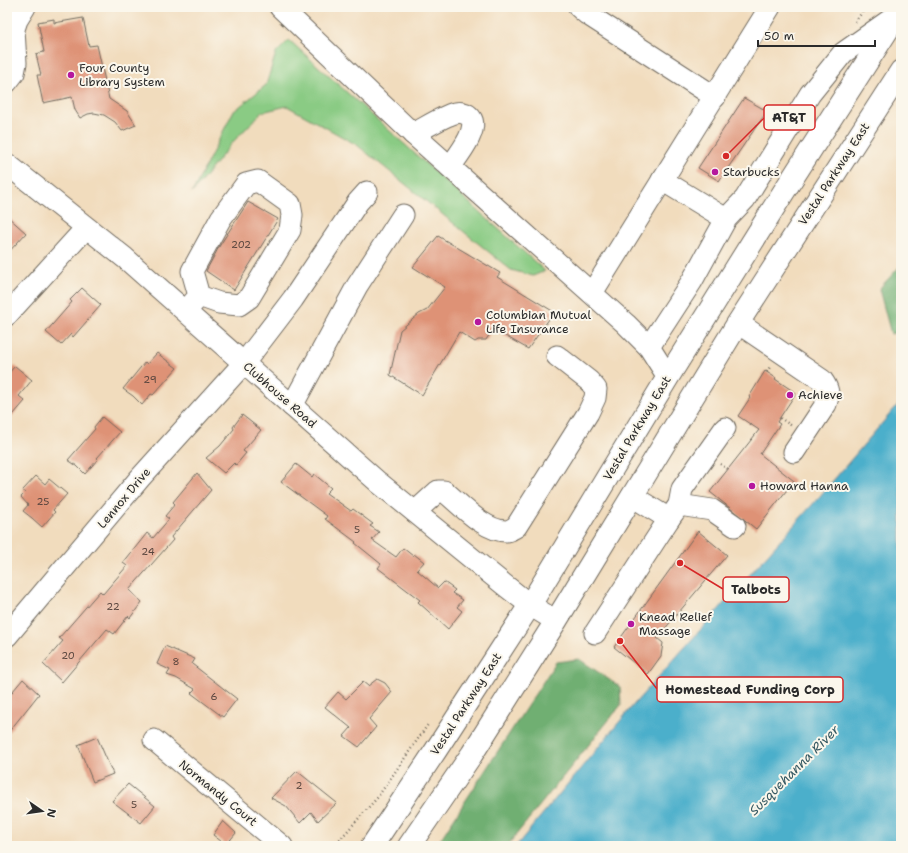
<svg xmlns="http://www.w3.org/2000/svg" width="908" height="853" font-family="'Shantell Sans',sans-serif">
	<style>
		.green { fill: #8acb84; stroke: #5a7b58 }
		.forest { fill: #6faf72; stroke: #4d6d4e }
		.water { fill: #4bafcb; stroke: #3b6d7b }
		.building { fill: #de9276 }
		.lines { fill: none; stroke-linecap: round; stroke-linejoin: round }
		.minor-casing { stroke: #70695e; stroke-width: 23 }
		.major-casing { stroke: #70695e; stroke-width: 24 }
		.path { stroke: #70695e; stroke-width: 2.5; stroke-dasharray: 1 3; stroke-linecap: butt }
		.minor { stroke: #fff; stroke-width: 21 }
		.major { stroke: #fff; stroke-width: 22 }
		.poi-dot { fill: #b5179e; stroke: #fbf7ec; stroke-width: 1.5 }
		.labels { text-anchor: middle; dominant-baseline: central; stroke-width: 4; stroke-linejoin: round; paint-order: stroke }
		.number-label { font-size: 10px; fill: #58453e }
		.poi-label { font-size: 12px; fill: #2b2b2b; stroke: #fbf7ec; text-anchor: start }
		.street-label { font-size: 12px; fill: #2b2b2b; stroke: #fbf7ec }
		.water-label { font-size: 13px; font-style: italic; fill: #365963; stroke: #fbf7ec }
		.leader { fill: none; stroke: #d62828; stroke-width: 1.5 }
		.callout-dot { fill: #d62828; stroke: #fbf7ec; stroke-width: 1.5 }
		.callout { fill: #fbf7ec; stroke: #d62828; stroke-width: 1.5 }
		.callout-label { font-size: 13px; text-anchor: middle; font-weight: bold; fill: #2b2b2b }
	</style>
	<rect width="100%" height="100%" fill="#fbf7ec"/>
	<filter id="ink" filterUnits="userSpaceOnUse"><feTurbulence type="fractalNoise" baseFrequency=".025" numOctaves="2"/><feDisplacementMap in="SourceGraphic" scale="8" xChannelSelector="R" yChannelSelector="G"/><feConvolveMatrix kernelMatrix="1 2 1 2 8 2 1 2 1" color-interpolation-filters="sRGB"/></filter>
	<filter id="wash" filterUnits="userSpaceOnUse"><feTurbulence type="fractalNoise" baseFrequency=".012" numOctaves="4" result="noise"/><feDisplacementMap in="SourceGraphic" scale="16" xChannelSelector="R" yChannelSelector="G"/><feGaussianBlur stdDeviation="0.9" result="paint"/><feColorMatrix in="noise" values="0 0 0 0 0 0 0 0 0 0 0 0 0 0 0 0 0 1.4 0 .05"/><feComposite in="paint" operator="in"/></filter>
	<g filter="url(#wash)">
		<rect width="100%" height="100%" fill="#f1dcbd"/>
		<polygon class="green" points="289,40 545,271 533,276 511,270 357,145 287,106 262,112 232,143 192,193 233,112 266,85 276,53"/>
		<g class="forest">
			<polygon points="901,265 901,331 891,334 879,289"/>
			<polygon points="579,659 620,687 621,705 507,846 436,846 556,662"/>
		</g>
		<polygon class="water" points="901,401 901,846 516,846 635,703 820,496"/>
		<g id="blocks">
			<g class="building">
				<polygon points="83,18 89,46 97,45 109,99 127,111 136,125 122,131 115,122 104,115 94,113 88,114 80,118 75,110 72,97 43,103 37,75 41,75 36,54 44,52 38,22 54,19 54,23"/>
				<polygon points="744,98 767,111 719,181 698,168"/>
				<polygon points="248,202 278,219 234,290 206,271 220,245"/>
				<polygon points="7,216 26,233 7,254"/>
				<polygon points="438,236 500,273 497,277 554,312 528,349 493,329 486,340 478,340 475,342 459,332 422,395 390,375 400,330 419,314 427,310 445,287 413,267"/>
				<polygon points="82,288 101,305 73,337 71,334 61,345 46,332 72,302 70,300"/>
				<polygon points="157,353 177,368 153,395 151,394 142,405 133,396 123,389 145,362 147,364"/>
				<polygon points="15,366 32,380 19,396 25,401 7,422 7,375"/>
				<polygon points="765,371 776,378 775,379 796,393 777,422 780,424 760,454 794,481 756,529 710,492 759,430 738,416 750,398 749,397"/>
				<polygon points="242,415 261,430 243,451 246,453 236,465 234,463 224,473 206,458 220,446 234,429 233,427"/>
				<polygon points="102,417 120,432 97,458 98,459 85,474 77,466 68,460 95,429 94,427"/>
				<polygon points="296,464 312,477 314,474 331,488 326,493 351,511 353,509 373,524 370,526 379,532 372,540 396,557 403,548 413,556 414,554 424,562 417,570 438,588 444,582 455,590 452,593 463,600 457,607 462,611 448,629 418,602 420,600 378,568 381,564 355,543 356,542 325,519 327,516 281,482"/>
				<polygon points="197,473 211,490 171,537 173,540 129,590 142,602 130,618 128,616 114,634 107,629 62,682 43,664 63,641 59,638 92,600 100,591 103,594 127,566 123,563 147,533 153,538 169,519 165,516 175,504 173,502"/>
				<polygon points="36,476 45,484 49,479 67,494 53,510 55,512 42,527 32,518 23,511 28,505 21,497 25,493 23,490"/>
				<polygon points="698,531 727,555 657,638 663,643 661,656 648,674 614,647"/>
				<polygon points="165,646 195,659 192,664 237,699 223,717 191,693 195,689 176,678 167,675 170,670 157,664"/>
				<polygon points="23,679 39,694 7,734 7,698"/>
				<polygon points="377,679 385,683 392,692 369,719 376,727 359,747 344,736 351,728 325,707 338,692 346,699 363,682 368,686"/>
				<polygon points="97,737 113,774 93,782 78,745"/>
				<polygon points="297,771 337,803 318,821 311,812 300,823 286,806 271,798"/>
				<polygon points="128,784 155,806 141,823 112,801"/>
				<polygon points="223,821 236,833 226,845 213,835"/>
			</g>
		</g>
	</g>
	<g filter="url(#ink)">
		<use href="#blocks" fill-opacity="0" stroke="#70695e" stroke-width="1"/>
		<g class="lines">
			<g class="minor-casing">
				<g id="minor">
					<polyline points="280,7 413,134 626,324 649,347 668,377"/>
					<polyline points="579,7 587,14 715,97"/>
					<polyline points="7,82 14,73 16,63 14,29 17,20 25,7"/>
					<path d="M413,134C425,128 443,116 455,113C460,112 465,112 469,116C482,127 457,157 450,167"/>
					<polyline points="7,164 125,258 378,482 507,587 530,605 556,621"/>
					<polyline points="662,180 726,219"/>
					<polyline points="592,293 770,7"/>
					<polyline points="186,311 199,296 192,271 221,218 246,184 258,181 290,204 292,215 290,230 249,298 239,305 219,303 199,296"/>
					<polyline points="7,315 86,228"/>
					<path d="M738,323L822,380C828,388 830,394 826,404L794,452"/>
					<polyline points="649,347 692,281 726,219 745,199 810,94 843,53 897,15"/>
					<polyline points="292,406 357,286 403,215"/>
					<polyline points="679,505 712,510 735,526"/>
					<path d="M415,512L438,491H444C460,504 485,532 507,531C510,531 513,528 516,527L588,413L595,398L596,389L589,381L557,356"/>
					<polyline points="669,519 679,505 682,489 725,428"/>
					<polyline points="595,633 669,519 632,496"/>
					<polyline points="7,636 140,478 244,363 293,299 358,202 367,192"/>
					<polyline points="154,740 282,846"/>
				</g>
			</g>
			<g class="major-casing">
				<g id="major">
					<polyline points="372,846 436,750 530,605 668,377 783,193 901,9"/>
					<polyline points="409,846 472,754 556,621 738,323 901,71"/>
				</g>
			</g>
			<g class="path">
				<polyline points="855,22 866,7"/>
				<polyline points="767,372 771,365"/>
				<polyline points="780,418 792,426"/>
				<polyline points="720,464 728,469"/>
				<polyline points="334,846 377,798 429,723"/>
			</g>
			<use href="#minor" class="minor"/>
			<use href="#major" class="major"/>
		</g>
	</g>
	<g class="poi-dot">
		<circle cx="71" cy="75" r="4"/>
		<circle cx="715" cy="172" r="4"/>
		<circle cx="478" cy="322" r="4"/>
		<circle cx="790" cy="395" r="4"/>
		<circle cx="752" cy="486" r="4"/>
		<circle cx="631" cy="624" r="4"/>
	</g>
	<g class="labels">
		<g class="number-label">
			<text x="241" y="244">202</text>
			<text x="150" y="379">29</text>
			<text x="43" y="501">25</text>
			<text x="357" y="529">5</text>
			<text x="148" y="551">24</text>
			<text x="113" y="606">22</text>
			<text x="68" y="655">20</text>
			<text x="176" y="661">8</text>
			<text x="214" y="696">6</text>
			<text x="299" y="785">2</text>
			<text x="134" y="804">5</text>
		</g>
		<g class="poi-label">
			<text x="79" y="68">Four County<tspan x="79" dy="14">Library System</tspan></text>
			<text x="723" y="172">Starbucks</text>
			<text x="486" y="315">Columbian Mutual<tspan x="486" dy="14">Life Insurance</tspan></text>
			<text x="798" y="395">Achieve</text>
			<text x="760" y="486">Howard Hanna</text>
			<text x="639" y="617">Knead Relief<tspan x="639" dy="14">Massage</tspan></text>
		</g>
		<g class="street-label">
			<text transform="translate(834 174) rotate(-57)">Vestal Parkway East</text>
			<text transform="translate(280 395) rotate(41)">Clubhouse Road</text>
			<text transform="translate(637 428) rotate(-59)">Vestal Parkway East</text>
			<text transform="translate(124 498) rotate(-50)">Lennox Drive</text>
			<text transform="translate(466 704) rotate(-57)">Vestal Parkway East</text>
			<text transform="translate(218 793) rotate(39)">Normandy Court</text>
		</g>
		<g class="water-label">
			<text transform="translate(794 770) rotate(-45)">Susquehanna River</text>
		</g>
	</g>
	<path class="leader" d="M726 156L764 118M680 563L723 589M620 641L657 689"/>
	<g class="callout-dot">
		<circle cx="726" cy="156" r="4"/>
		<circle cx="680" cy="563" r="4"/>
		<circle cx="620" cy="641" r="4"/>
	</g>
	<g class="callout">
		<rect x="764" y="105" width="51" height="25" rx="4"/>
		<rect x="723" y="577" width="66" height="25" rx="4"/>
		<rect x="657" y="677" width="186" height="25" rx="4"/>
	</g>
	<g class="callout-label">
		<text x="789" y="122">AT&amp;T</text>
		<text x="756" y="594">Talbots</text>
		<text x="750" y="694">Homestead Funding Corp</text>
	</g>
	<rect width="908" height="853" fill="none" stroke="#fbf7ec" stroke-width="24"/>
	<g transform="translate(42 811) rotate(103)" stroke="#fbf7ec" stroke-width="3" paint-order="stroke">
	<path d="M0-3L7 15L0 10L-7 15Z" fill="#2b2b2b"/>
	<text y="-6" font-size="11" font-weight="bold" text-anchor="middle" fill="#2b2b2b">N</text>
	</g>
	<path d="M758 40v6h117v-6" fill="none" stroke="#2b2b2b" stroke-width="2"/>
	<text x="764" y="40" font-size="12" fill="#2b2b2b" stroke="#fbf7ec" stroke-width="3" paint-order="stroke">50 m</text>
</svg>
